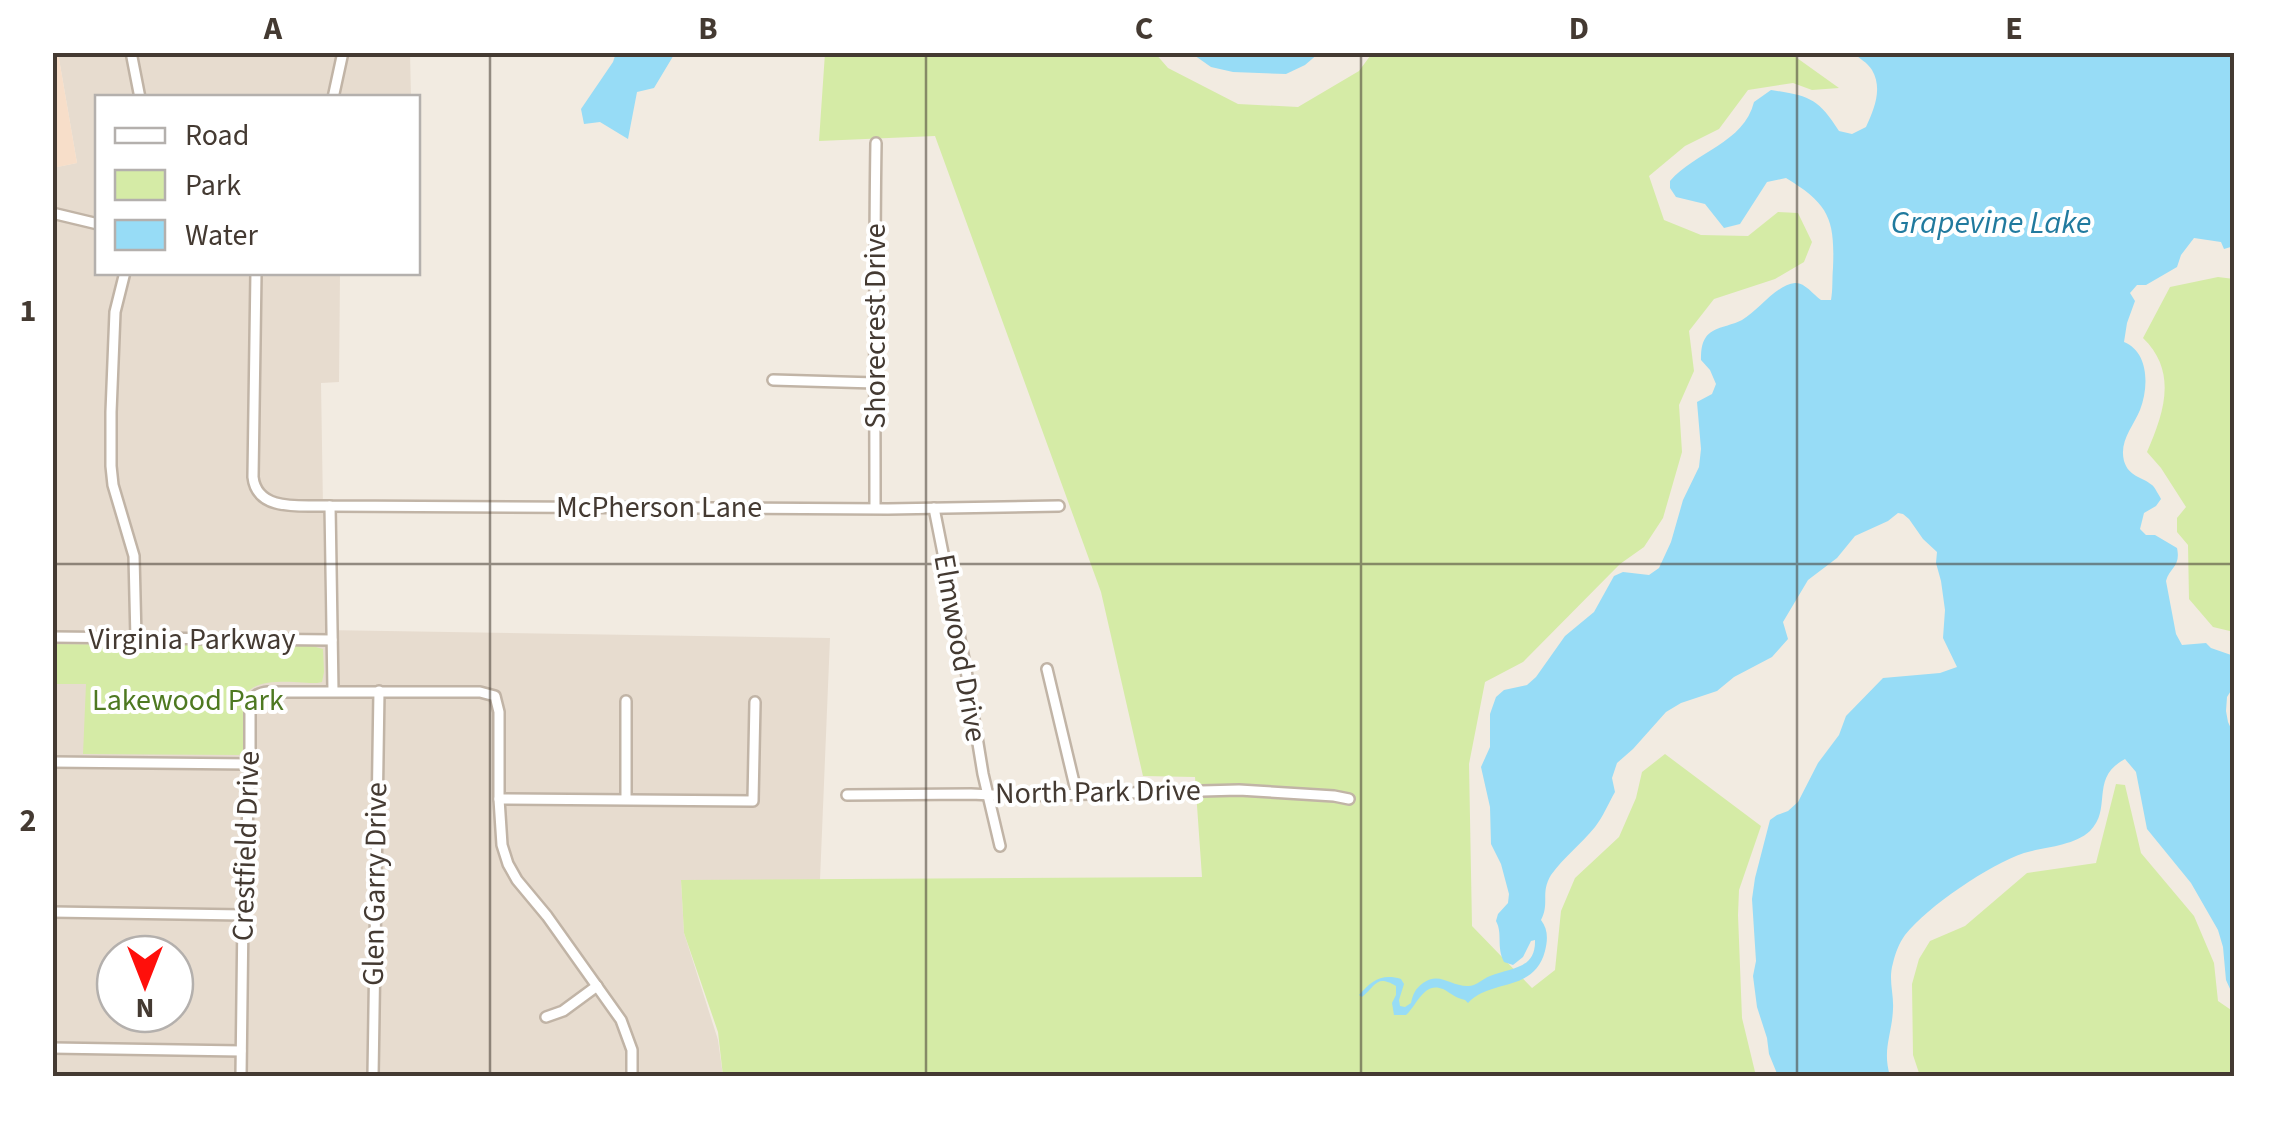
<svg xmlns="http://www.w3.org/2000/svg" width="2287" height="1129" font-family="'Source Sans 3',sans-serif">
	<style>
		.residential { fill: #e7dccf; fill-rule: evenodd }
		.commercial { fill: #f7dec9 }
		.green { fill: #d5eba6 }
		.water { fill: #97dcf6 }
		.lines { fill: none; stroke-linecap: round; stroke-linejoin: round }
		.minor-casing { stroke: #c1b4a6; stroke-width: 14 }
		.minor { stroke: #fff; stroke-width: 9 }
		.grid { fill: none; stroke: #443a32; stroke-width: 2.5; stroke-opacity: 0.55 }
		.labels { text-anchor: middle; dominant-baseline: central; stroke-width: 8; stroke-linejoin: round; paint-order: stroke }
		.street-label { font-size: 30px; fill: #443a32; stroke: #fff }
		.park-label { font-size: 30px; fill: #4e7921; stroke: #fff }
		.water-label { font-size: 32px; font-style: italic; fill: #217a9e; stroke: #fff }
		.neatline { fill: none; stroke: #443a32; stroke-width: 4 }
		.grid-label { font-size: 32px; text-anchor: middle; font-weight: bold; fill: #443a32 }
	</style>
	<rect width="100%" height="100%" fill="#f2ebe1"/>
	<path class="residential" d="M58,53H410L411,97L98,98V272L340,273L339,382L321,383L325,630L830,638L820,880L681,881L684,933L718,1040L723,1076H53L52,168L77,163ZM115,954H175V1014H115Z"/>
	<polygon class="commercial" points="53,52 58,53 77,163 53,168"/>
	<g class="green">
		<polygon points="1373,52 1790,53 1839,88 1812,90 1793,83 1748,90 1719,129 1685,146 1649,176 1664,220 1701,235 1748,236 1778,212 1798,213 1812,242 1804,262 1775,279 1714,299 1689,331 1694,371 1679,405 1682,452 1663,518 1644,547 1620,564 1523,662 1485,682 1469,764 1472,926 1532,988 1555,970 1561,911 1575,878 1619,837 1636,798 1642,772 1665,754 1761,826 1739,890 1738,915 1742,1018 1756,1076 723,1076 718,1032 684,933 681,880 1202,877 1195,777 1143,776 1101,592 935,136 819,141 825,53 1155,53 1168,68 1238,104 1298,107 1359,71"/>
		<path d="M2218,277L2234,279V632L2213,627L2189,599L2188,545L2177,532V518L2186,507L2161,468L2147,452C2164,413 2178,372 2143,338L2170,287Z"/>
		<path d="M53,644L312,646L323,649L324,672L322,682L317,683C300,683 256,676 247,694C241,705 244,737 244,751L239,755L83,754L86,684H53Z"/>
		<polygon points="2116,784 2125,785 2141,853 2194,916 2214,963 2218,1001 2234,1012 2234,1076 1920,1076 1913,1055 1912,984 1919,959 1930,941 1965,926 2027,873 2096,863"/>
	</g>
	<g class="water">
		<polygon points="616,53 675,53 654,88 637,92 628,139 600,122 584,124 581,109 613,62"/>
		<polygon points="1191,53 1319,53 1305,65 1286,74 1233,72 1211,67"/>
		<path d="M1852,53H2234V246L2224,249L2221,242L2194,238L2181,255L2177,267L2146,285H2137L2130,293L2135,301L2127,323L2124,342C2149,352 2149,387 2140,410C2133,427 2119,441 2124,461C2129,477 2141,476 2152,485C2154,486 2160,497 2161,499L2156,506L2144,513L2140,529L2146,535H2155L2177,548C2181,567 2170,567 2166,581L2176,634L2182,645L2206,643L2211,648L2234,656V686L2227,697L2226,711L2228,722L2234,735V992L2231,991L2226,980L2223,947L2218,930L2191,883L2147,829L2136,772L2125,759C2089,778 2113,808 2090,831C2074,846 2044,847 2024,853C1989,865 1928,906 1905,935C1899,943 1895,954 1893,963C1888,980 1894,993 1893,1009C1892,1035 1882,1049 1890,1076H1778L1769,1054L1767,1038L1757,1007L1753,976L1756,961L1752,899L1755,878L1770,820L1777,815L1788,811L1798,802L1818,763L1839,735L1846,716L1883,678L1940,673L1957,667L1943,638L1945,610L1941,581L1936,563L1937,552L1923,539L1909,519L1903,514L1898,513L1888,521L1855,536L1837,558L1808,580L1783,622L1788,639L1772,657L1734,677L1717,691L1681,703L1666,712L1633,749L1617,763L1612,778L1615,792C1608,804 1603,817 1595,827C1581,844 1564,857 1551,875C1540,893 1550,903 1541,920C1548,929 1548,939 1545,951C1534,993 1491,978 1468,1003L1465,1000C1455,998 1451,993 1443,989C1424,981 1417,1005 1406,1015H1394L1392,1003L1396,995V986C1376,974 1376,986 1362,997L1359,995C1371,981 1382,973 1401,979L1404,984L1399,1000L1400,1006L1405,1007L1411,1003C1413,994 1415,989 1423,983C1440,971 1451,987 1469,986C1478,985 1482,979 1490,976C1511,968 1536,969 1535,940L1531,941L1523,957L1513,965L1504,962C1496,946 1503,934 1496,921L1498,914L1508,903L1509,894L1501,864L1491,844L1490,807L1481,767L1490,747V714L1496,697L1504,690L1527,685L1536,677L1565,636L1594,612L1614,576L1623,572L1649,575L1659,568L1671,542L1683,500L1699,467L1701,449L1697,402L1712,394L1716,384L1710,370L1701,360C1701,353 1701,344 1706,337C1713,327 1731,326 1742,320C1758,311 1777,284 1795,283C1804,282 1813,294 1821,300H1831C1833,289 1832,279 1833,268C1835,219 1829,204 1786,178L1767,182L1740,224L1724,228L1705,204L1676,197L1670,188V181C1695,152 1744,143 1754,102L1771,90C1809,96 1818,98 1839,131L1852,134L1866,127C1874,109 1883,89 1872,70C1868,63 1858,57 1852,53Z"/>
	</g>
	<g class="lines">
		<g class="minor-casing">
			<g id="minor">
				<polyline points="131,52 140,98"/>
				<polyline points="333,98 343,52"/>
				<polyline points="52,213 98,224"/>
				<polyline points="125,272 115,312 111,412 111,466 113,485 134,556 136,639"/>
				<path d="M256,272L253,477C257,513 303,505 330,506L888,509L1059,506"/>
				<polyline points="773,380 875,383"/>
				<polyline points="330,506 333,691"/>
				<path d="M875,508C875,386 874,265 876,143"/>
				<polyline points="934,508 965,664 983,774 1000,846"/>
				<polyline points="52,637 332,640"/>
				<polyline points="1047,669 1077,795"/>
				<polyline points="626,701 626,799"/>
				<polyline points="52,762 250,764"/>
				<polyline points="847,795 971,794 1013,796 1239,790 1334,796 1349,799"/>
				<polyline points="499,799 753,801 755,702"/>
				<polyline points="52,912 243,915"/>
				<polyline points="546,1017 563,1011 597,986"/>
				<polyline points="52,1048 241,1051"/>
				<path d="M241,1076L243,915L250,764V704C254,695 259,693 268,692H480L495,696L499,712V799L502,845L508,864L517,880L547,916L621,1020L632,1050V1076"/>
				<polyline points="373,1076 379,691"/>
			</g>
		</g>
		<use href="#minor" class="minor"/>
	</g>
	<path class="grid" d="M490,52V1076M926,52V1076M1361,52V1076M1797,52V1076M52,564H2234"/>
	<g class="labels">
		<g class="street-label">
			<text transform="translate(875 326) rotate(-90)">Shorecrest Drive</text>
			<text x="659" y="507">McPherson Lane</text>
			<text x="192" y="639">Virginia Parkway</text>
			<text transform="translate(960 648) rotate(80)">Elmwood Drive</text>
			<text transform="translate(1098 792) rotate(-1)">North Park Drive</text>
			<text transform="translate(246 846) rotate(-88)">Crestfield Drive</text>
			<text transform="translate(375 884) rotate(-89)">Glen Garry Drive</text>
		</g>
		<g class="park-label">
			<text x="188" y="700">Lakewood Park</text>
		</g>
		<g class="water-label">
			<text x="1991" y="223">Grapevine Lake</text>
		</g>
	</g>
	<rect width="2287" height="1129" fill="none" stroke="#ffffff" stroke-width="110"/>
	<rect x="95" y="95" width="325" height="180" fill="#ffffff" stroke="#b4b0ad" stroke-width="2.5"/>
	<rect x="115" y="128" width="50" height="15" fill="#ffffff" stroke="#b4b0ad" stroke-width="2.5"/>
	<text x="185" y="145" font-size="30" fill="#443a32">Road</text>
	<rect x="115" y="170" width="50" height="30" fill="#d5eba6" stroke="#b4b0ad" stroke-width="2.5"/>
	<text x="185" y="195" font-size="30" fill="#443a32">Park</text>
	<rect x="115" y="220" width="50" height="30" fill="#97dcf6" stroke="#b4b0ad" stroke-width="2.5"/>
	<text x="185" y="245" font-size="30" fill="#443a32">Water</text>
	<g transform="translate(145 984) rotate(180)"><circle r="48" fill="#ffffff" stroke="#b4b0ad" stroke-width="2.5"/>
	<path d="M0-8L18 38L0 25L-18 38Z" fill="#ff0f0b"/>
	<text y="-15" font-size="28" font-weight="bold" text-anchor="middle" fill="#443a32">N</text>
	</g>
	<rect x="55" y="55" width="2177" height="1019" class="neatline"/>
	<g class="grid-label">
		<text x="273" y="39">A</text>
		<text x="708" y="39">B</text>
		<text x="1144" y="39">C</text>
		<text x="1579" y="39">D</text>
		<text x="2014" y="39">E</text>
		<text x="28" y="321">1</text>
		<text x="28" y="831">2</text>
	</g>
</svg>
